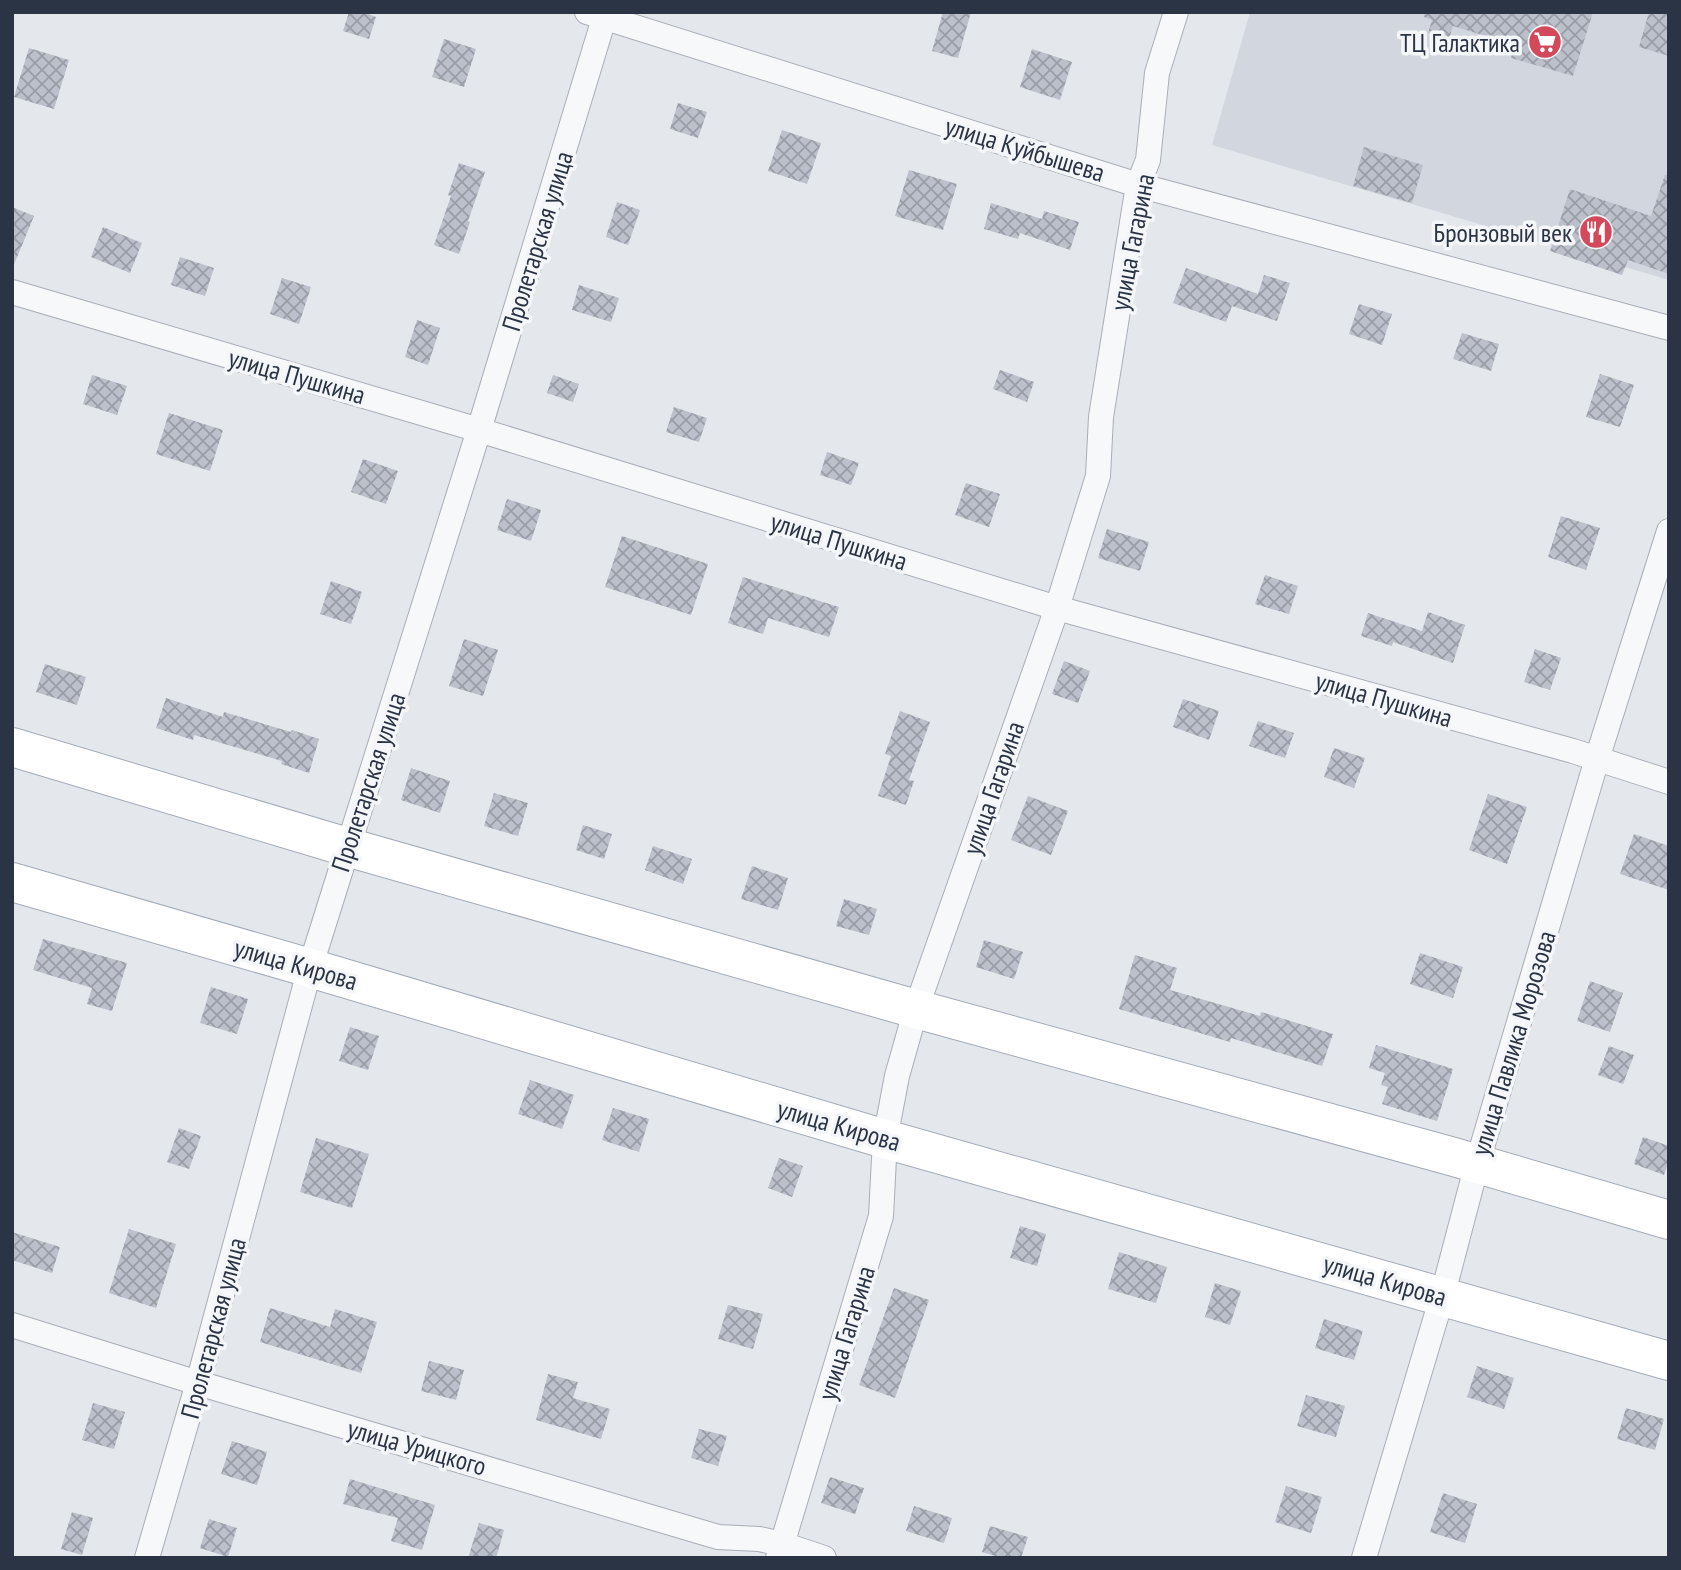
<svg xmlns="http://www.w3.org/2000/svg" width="1681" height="1570" font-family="'PT Sans Narrow',sans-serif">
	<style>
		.built { fill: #d2d6de }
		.building { fill: url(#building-cross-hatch) }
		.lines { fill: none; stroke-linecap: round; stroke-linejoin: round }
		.minor-casing { stroke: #a9aeb7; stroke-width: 26 }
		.primary-casing { stroke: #a3abb8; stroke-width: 40 }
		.minor { stroke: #f7f8fa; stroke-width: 24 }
		.primary { stroke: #fff; stroke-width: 38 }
		.labels { text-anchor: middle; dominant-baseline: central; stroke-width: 7; stroke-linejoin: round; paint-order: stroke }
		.poi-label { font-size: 26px; fill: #2b3445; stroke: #f4f6f9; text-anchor: end }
		.street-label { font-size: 26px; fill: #2b3445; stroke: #f4f6f9 }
	</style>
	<defs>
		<pattern id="building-cross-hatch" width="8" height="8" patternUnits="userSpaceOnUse" patternTransform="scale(1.75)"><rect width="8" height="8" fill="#bbc0ca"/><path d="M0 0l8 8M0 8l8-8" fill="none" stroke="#989da6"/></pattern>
	</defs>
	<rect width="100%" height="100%" fill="#e4e7ec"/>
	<polygon class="built" points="1250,12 1669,12 1669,280 1212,145"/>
	<g class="building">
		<polygon points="349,12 363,12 376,17 369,39 343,31"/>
		<polygon points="943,12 971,12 958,58 932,51"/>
		<polygon points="1424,12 1593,12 1573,76 1511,58 1515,45 1453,26 1449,39 1428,33 1432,20 1424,17"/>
		<polygon points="1649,12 1669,12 1669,56 1639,47"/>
		<polygon points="444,39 476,49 464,87 432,77"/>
		<polygon points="29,48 69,60 54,109 14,97"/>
		<polygon points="1032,49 1072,62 1060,100 1020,87"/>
		<polygon points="678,103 707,112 698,138 670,129"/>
		<polygon points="782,130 821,143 807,184 768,171"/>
		<polygon points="1364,147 1423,165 1412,203 1353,186"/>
		<polygon points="459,163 485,172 468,221 470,222 459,254 434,245 451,196 448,195"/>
		<polygon points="909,170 957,184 943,230 895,216"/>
		<polygon points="1665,175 1669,176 1669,274 1628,260 1622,275 1550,251 1570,189 1651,216"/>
		<polygon points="617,202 640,210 628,245 606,237"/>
		<polygon points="991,203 1042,219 1044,211 1079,222 1070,250 1020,233 1018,239 984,229"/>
		<polygon points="12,207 34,216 13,267 12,267"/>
		<polygon points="103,227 142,243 130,273 91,257"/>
		<polygon points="180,257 214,268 205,296 171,285"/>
		<polygon points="1186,268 1258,294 1264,275 1290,283 1277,321 1232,306 1226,322 1173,303"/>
		<polygon points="282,278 311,287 299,324 270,314"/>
		<polygon points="579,285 619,298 611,322 572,310"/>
		<polygon points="1359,304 1392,314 1382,345 1349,334"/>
		<polygon points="417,320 440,328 428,365 405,357"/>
		<polygon points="1462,333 1499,344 1491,371 1453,359"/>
		<polygon points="1000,370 1034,382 1027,402 993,389"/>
		<polygon points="1600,374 1634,385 1620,427 1586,417"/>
		<polygon points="92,375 127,386 117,415 83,404"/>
		<polygon points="553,375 579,384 573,402 547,393"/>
		<polygon points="674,407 707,418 699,442 666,432"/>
		<polygon points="169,413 223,430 210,471 156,454"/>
		<polygon points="827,452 859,463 851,485 820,475"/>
		<polygon points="363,459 398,471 386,504 351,492"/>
		<polygon points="966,483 1000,494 989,527 955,515"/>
		<polygon points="507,499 541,510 531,541 497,530"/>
		<polygon points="1561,516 1600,528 1586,570 1548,557"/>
		<polygon points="1107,529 1149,542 1140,571 1098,558"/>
		<polygon points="622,536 708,564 691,615 605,587"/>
		<polygon points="1265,575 1298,586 1289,614 1255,604"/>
		<polygon points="743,577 839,607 829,637 768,618 763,634 728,623"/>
		<polygon points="331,581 362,592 351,624 320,614"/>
		<polygon points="1428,612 1465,625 1453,663 1393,642 1392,646 1361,636 1368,613 1422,631"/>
		<polygon points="464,639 498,650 483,696 449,686"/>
		<polygon points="1535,649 1561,658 1550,690 1524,682"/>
		<polygon points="1064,661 1090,671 1078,703 1052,694"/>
		<polygon points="45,664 86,677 77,705 36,692"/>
		<polygon points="166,698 223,717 224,712 291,732 292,730 319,739 309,773 281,764 282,761 194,735 193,740 156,728"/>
		<polygon points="1183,699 1219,711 1209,740 1173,727"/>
		<polygon points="900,711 930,722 909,780 914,781 906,805 878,796 891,756 885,754"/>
		<polygon points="1258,721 1294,733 1285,758 1249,746"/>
		<polygon points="1334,748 1365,758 1354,788 1324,777"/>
		<polygon points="411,768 450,781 440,813 401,800"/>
		<polygon points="494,793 528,803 518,836 484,826"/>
		<polygon points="1488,794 1527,807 1507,864 1469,850"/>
		<polygon points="1028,796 1068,811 1051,855 1011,840"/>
		<polygon points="583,825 612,834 604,859 576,850"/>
		<polygon points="1634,834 1669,846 1669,890 1620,874"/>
		<polygon points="653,846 692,859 683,884 645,870"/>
		<polygon points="752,866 788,878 778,910 741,899"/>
		<polygon points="844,899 877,909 869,935 836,926"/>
		<polygon points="43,939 127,963 112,1011 87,1004 92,988 33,970"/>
		<polygon points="984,940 1023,952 1014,979 976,967"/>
		<polygon points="1420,953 1463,967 1453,998 1410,984"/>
		<polygon points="1135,955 1177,968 1170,990 1260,1016 1261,1012 1333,1034 1322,1066 1231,1038 1230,1042 1119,1009"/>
		<polygon points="1590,981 1623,993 1610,1032 1577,1021"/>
		<polygon points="211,987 248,999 237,1034 200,1023"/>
		<polygon points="350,1027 379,1036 368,1070 339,1061"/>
		<polygon points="1376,1045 1453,1069 1437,1121 1382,1104 1388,1087 1381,1085 1385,1073 1369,1068"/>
		<polygon points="1609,1046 1634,1055 1623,1084 1598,1075"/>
		<polygon points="530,1080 574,1095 562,1129 518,1114"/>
		<polygon points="613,1108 649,1119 639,1152 602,1140"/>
		<polygon points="179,1128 201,1136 189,1169 167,1162"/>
		<polygon points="1643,1137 1669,1146 1669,1161 1664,1175 1634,1164"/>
		<polygon points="316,1138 369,1154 352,1208 300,1192"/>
		<polygon points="779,1158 803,1166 792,1197 768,1188"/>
		<polygon points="1020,1226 1046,1234 1037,1266 1010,1258"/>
		<polygon points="129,1229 176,1244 156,1308 109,1293"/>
		<polygon points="12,1232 60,1247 52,1273 12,1260"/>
		<polygon points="1119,1252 1167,1267 1156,1303 1108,1289"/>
		<polygon points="1215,1283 1241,1291 1230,1325 1205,1317"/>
		<polygon points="894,1288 929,1300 895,1398 859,1385"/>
		<polygon points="728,1305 763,1314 753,1349 718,1339"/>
		<polygon points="270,1308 330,1327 335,1309 377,1322 361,1373 260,1342"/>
		<polygon points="1324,1319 1363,1331 1354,1360 1315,1348"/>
		<polygon points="429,1361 464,1370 456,1400 421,1391"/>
		<polygon points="1477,1366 1514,1378 1504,1409 1467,1397"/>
		<polygon points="548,1374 578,1382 573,1398 610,1409 601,1439 536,1420"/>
		<polygon points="1306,1395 1345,1406 1336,1437 1297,1426"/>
		<polygon points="93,1403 125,1412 114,1449 82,1440"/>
		<polygon points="1626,1408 1664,1419 1655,1450 1617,1439"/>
		<polygon points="699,1429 727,1436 718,1466 691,1458"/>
		<polygon points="232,1441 267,1452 257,1485 221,1474"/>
		<polygon points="830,1477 864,1488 855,1514 821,1503"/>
		<polygon points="350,1479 435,1505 422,1550 391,1541 398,1518 343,1504"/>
		<polygon points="1286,1486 1322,1497 1311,1533 1275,1522"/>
		<polygon points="1443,1493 1477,1504 1465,1543 1430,1532"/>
		<polygon points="914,1506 952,1518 944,1543 906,1531"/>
		<polygon points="72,1512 93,1518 82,1555 61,1549"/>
		<polygon points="209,1519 237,1528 228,1557 200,1548"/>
		<polygon points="479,1523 504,1530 496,1558 468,1558"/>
		<polygon points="990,1526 1028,1537 1021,1558 1002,1558 982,1552"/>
	</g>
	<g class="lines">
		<g class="minor-casing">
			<g id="minor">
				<polyline points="587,12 1138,185 1669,328"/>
				<polyline points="12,292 479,430 1057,608 1573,751 1669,782"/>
				<polyline points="12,1325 198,1383 718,1537 759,1539 782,1544 824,1558"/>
				<polyline points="147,1558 198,1383 310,968 479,430 606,12"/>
				<polyline points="778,1558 881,1216 885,1139 897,1076 916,1009 1057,608 1098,476 1101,417 1138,185 1148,160 1157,73 1176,12"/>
				<polyline points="1364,1558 1442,1297 1477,1164 1597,759 1669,531"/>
			</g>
		</g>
		<g class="primary-casing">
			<g id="primary">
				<polyline points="12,747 347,847 916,1009 1454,1157 1669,1220"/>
				<polyline points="12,882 310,968 885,1139 1669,1361"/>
			</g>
		</g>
		<use href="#minor" class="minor"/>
		<use href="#primary" class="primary"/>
	</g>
	<defs>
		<g id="supermarket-disc" transform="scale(1.75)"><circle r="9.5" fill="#d1495b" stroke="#f4f6f9"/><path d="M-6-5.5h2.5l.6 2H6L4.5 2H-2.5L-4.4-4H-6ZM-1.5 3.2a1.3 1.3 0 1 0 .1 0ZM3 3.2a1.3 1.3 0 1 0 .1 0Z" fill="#fff"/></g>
		<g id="restaurant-disc" transform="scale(1.75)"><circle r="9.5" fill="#d1495b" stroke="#f4f6f9"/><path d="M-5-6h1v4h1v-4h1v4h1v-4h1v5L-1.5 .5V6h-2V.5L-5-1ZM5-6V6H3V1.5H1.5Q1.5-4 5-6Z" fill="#fff"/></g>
	</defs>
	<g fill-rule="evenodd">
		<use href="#supermarket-disc" x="1545" y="42"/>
		<use href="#restaurant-disc" x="1596" y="232"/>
	</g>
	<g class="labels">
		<g class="poi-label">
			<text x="1520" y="42">ТЦ Галактика</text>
			<text x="1572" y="232">Бронзовый век</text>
		</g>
		<g class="street-label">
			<text transform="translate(1025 149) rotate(17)">улица Куйбышева</text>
			<text transform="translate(537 241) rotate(-73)">Пролетарская улица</text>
			<text transform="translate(1132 242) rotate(-79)">улица Гагарина</text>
			<text transform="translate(297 376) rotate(16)">улица Пушкина</text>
			<text transform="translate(839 541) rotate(17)">улица Пушкина</text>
			<text transform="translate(1384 699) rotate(16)">улица Пушкина</text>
			<text transform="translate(368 782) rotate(-72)">Пролетарская улица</text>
			<text transform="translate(993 788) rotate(-71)">улица Гагарина</text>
			<text transform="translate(296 964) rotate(16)">улица Кирова</text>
			<text transform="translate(1513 1043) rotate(-73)">улица Павлика Морозова</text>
			<text transform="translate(839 1125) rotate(16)">улица Кирова</text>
			<text transform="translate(1385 1280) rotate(16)">улица Кирова</text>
			<text transform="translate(213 1328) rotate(-75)">Пролетарская улица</text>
			<text transform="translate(846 1333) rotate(-73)">улица Гагарина</text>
			<text transform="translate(417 1447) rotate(16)">улица Урицкого</text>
		</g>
	</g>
	<rect width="1681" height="1570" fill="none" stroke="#2b3445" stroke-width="28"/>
</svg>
